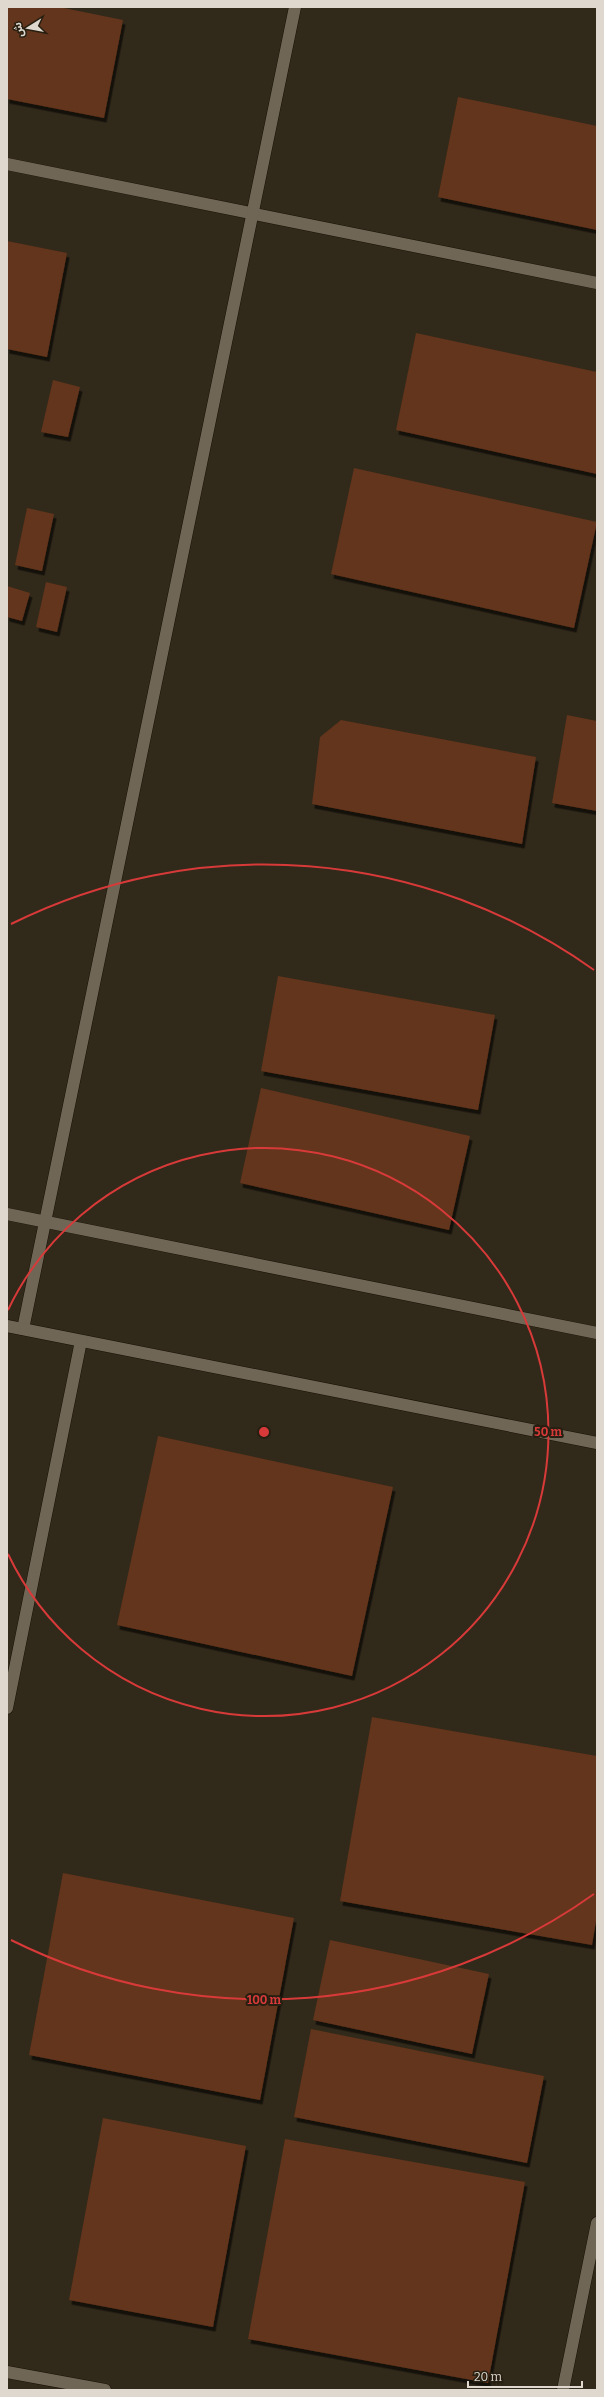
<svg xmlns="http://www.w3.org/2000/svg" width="604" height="2397" font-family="Bitter,'Noto Sans Arabic',serif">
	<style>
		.building { fill: #62341b; filter: url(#shadow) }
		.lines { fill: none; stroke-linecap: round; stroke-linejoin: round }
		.lane-casing { stroke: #191105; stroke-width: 13 }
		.secondary-casing { stroke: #191105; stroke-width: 13 }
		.lane { stroke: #6f6656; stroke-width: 12 }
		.secondary { stroke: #6f6656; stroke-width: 12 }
		.ring { fill: none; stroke: #d73a39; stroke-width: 2 }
		.centre { fill: #d73a39; stroke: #271f11; stroke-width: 2 }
		.ring-label { font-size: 12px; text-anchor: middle; font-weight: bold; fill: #d73a39; stroke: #271f11; stroke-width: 4; stroke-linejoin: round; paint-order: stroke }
	</style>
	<defs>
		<filter id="shadow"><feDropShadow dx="2.5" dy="4.5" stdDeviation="0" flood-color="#0009"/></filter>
	</defs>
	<rect width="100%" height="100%" fill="#31291a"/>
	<g class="building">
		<polygon points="7,7 59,7 123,20 104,118 7,99"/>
		<polygon points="458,97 597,126 597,230 438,197"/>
		<polygon points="7,241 67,253 47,357 7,349"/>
		<polygon points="416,333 597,372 597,474 396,430"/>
		<polygon points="53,380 80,387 68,437 41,432"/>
		<polygon points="354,468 597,522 574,628 331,574"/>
		<polygon points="27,508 54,514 42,571 15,565"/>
		<polygon points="46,582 67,587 57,632 36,627"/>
		<polygon points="7,586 30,593 22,621 7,617"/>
		<polygon points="567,715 597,721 597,811 552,803"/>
		<polygon points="341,720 536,757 522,844 312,804 320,737"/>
		<polygon points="278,976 495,1015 478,1110 261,1071"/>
		<polygon points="261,1088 470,1136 449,1230 240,1183"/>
		<polygon points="158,1436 393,1487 352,1676 117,1625"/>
		<polygon points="372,1717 597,1756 597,1915 592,1945 340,1901"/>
		<polygon points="63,1873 294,1918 260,2100 29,2055"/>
		<polygon points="330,1940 489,1974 472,2054 313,2020"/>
		<polygon points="311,2029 544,2076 527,2163 294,2117"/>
		<polygon points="103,2118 246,2146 213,2327 69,2300"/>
		<polygon points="285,2139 525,2182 488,2383 248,2339"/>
	</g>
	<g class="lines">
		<g class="lane-casing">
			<g id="lane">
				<polyline points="7,164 597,283"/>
				<polyline points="23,1329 295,7"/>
				<polyline points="7,2372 105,2390"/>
				<polyline points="563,2390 597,2223"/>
			</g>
		</g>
		<g class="secondary-casing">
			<g id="secondary">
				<polyline points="7,1214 597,1333"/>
				<polyline points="7,1326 597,1443"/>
				<polyline points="7,1708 81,1341"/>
			</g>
		</g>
		<use href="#lane" class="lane"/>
		<use href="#secondary" class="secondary"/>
	</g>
	<g class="ring">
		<path d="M8 1310A284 284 0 1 1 8 1554"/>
		<path d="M594 1894A568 568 0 0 1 11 1940M11 924A568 568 0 0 1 594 970"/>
	</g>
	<circle cx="264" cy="1432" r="6" class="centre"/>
	<g class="ring-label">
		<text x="548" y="1436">50 m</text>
		<text x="264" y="2004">100 m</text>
	</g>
	<rect width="604" height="2397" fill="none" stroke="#ded8cf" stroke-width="16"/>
	<g transform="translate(28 28) rotate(259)" stroke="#271f11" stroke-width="3" paint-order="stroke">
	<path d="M0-3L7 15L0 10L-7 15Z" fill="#ded8cf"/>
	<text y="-6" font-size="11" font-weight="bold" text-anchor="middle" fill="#ded8cf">ش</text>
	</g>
	<path d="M468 2381v6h114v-6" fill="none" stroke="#ded8cf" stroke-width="2"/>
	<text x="474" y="2381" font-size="12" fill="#ded8cf" stroke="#271f11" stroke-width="3" paint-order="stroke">20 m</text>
</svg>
